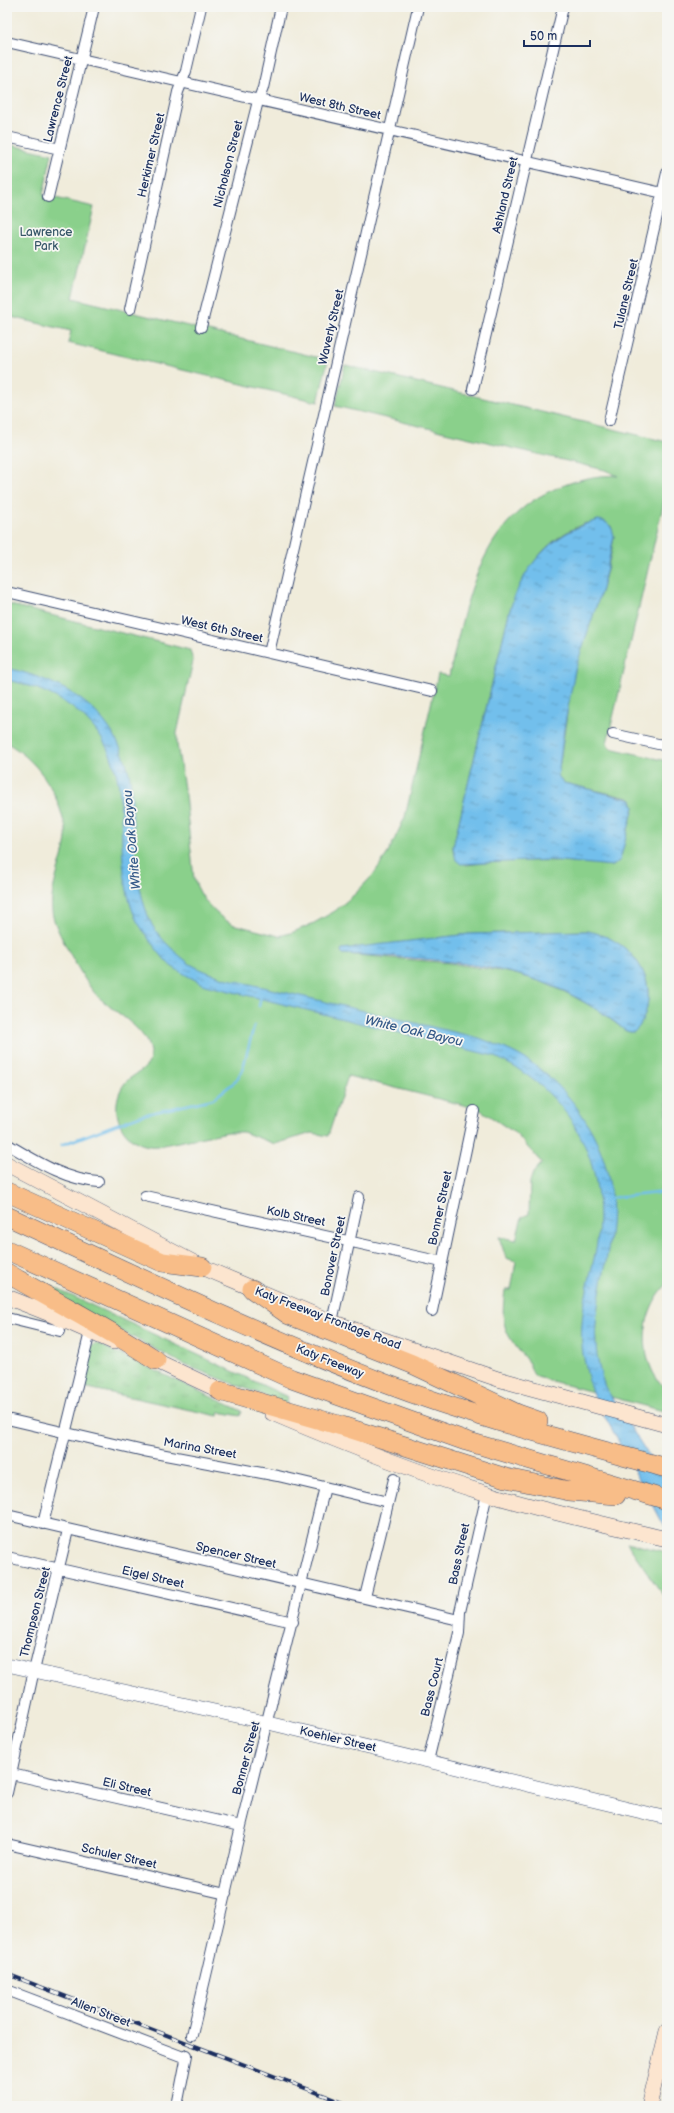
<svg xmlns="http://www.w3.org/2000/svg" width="674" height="2113" font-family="'Balsamiq Sans',sans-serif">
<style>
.grass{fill:url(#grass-tufts);stroke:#528074}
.park{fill:#8ad08b;stroke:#528074;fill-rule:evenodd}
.water{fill:url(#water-ripples);stroke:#4677a5}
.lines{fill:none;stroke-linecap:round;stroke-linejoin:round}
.stream{stroke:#72bfec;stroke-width:2.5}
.minor-casing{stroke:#3b4b71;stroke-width:12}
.tertiary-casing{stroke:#3b4b71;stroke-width:14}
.secondary-casing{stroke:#3b4b71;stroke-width:16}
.motorway-casing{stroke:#3b4b71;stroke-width:20}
.minor{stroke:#fff;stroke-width:10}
.tertiary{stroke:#fff;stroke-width:13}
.secondary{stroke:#fce5cf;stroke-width:15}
.motorway{stroke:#f8bd88;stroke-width:19}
.rail-casing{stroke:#1b2f5e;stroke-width:4}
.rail{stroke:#f6f6f2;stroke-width:2.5;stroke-dasharray:8;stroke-linecap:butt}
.labels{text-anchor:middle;stroke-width:3.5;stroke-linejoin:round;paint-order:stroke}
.street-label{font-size:12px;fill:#1b2f5e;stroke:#f6f6f2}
.park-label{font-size:12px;fill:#375769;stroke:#f6f6f2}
.water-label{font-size:13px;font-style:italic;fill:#355a89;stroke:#f6f6f2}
</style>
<defs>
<pattern id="grass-tufts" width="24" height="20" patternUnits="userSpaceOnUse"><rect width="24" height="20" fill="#8ad08b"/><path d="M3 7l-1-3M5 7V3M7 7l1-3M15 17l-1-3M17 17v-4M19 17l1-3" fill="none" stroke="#76b37a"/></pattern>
<pattern id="water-ripples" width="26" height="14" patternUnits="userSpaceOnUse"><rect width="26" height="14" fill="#72bfec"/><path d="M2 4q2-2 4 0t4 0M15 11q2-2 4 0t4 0" fill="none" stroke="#5d9cc2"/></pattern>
</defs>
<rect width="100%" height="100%" fill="#f6f6f2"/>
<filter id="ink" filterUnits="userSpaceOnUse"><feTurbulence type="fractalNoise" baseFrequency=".025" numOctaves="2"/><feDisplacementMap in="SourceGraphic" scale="8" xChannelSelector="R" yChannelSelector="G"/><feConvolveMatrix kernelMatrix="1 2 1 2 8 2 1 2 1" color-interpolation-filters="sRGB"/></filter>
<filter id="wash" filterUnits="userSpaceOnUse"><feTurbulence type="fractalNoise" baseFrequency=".012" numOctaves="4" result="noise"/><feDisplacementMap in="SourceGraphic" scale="16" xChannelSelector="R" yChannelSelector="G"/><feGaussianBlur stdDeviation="0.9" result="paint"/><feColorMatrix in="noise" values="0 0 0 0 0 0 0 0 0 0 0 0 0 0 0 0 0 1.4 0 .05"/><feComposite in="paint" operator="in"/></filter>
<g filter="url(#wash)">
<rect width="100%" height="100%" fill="#f0ecdb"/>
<!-- grass -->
<path class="grass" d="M44 1283 288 1397 286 1404 185 1365 42 1289Z
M96 1343 242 1411 240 1416 219 1412 218 1416 79 1386 90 1347Z"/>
<!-- park -->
<path class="park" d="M7 144 52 154 43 195 94 207 73 298 328 360 318 402 68 343 71 331 7 316Z
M345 365 667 442V487H663L666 493 607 743 610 748 667 761V1284C645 1307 639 1341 652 1370 655 1378 664 1386 667 1393 669 1398 667 1407 667 1412L537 1377C531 1374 532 1368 528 1362 505 1333 500 1328 505 1290H511L516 1261 506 1258 499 1237 516 1240 522 1217 529 1214 530 1182 533 1173 542 1163 515 1133 479 1109 348 1076 328 1136 312 1133 275 1144 243 1132H228L158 1146C150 1147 142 1145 135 1141 115 1129 111 1101 125 1083 134 1072 153 1070 150 1052 146 1025 109 1011 93 991 83 978 59 936 54 920 45 895 64 862 66 837 67 831 65 824 63 819 55 787 36 760 7 743V604L190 650 193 661 177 733V744L185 795 194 879C201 899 214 914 232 924L279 936 291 933 314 923 335 911 355 894 373 875 388 853 405 817 438 674 449 676C467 601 479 517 562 486 579 479 600 474 618 476L605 470 335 406ZM586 523 611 526 614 537 611 554 602 589 579 655 571 686 558 776 564 783 629 798 632 800 634 807 620 860 613 866C564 859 516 859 466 865L453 850V847L509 613C525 570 542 540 586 523ZM586 931C635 938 671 993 631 1032L626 1031 598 1010 569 994 540 981 512 973 449 963 343 954 341 950 469 934Z
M627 1543 667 1552V1601Z"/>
<!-- water -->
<path class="water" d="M598 520C608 521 613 527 614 537L602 589 575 670 564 729 558 776 564 783 632 800 634 807 620 860 613 866 550 860 461 864 456 860 453 847 509 613C522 567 551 533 598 520Z
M7 668C65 682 111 708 128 769 133 787 132 822 134 842 136 869 140 900 152 925 160 939 177 954 190 964 200 970 213 974 224 978L479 1038C500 1046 523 1055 541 1070 588 1108 617 1166 611 1226 606 1285 583 1327 605 1387L667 1484V1531C650 1499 632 1467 615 1435 608 1421 598 1407 592 1392 588 1381 586 1366 583 1354 577 1316 591 1279 597 1243 606 1178 583 1115 528 1076 518 1068 505 1062 494 1056L205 985C194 979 181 973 171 966 162 958 140 928 135 917 118 876 124 830 119 788 111 725 64 692 7 680Z
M586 931C623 936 655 969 647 1007 645 1015 641 1027 634 1032 626 1033 621 1027 616 1023 597 1009 577 997 555 987 494 961 409 957 343 954L341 952 342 949 469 934Z"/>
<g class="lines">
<!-- stream -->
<path class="stream" d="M259 1006 261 996
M61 1145 142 1115 213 1099 236 1081 243 1068 254 1026
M610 1198 667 1192"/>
</g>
</g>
<g filter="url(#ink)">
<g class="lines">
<!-- minor casing -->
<g class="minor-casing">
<path id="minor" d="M7 42 667 194
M7 137 60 149
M48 197 94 7
M130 309 178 92 186 71 201 7
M201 327 258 101 263 88 281 7
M473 389 563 7
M609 421 667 173
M7 592 432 691
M269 653 418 7
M613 734 667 746
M7 1144C36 1161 65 1180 99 1182
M145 1196 442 1262
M432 1311 474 1111
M7 1318 60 1331
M332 1322 359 1197
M7 1419 144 1451 278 1476 388 1502
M7 1515 459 1620
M43 1524 90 1332
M7 1557 293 1622
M365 1597 394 1479
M428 1761 459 1633 460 1612 487 1494
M7 1773 241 1826
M7 1793 32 1679 68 1530
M7 1844 226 1894
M7 1990 186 2058
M192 2035 241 1826 325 1487
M177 2106 187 2055"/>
</g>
<!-- tertiary casing -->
<g class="tertiary-casing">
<path id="tertiary" d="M7 1665 268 1723 667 1818"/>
</g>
<!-- secondary casing -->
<g class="secondary-casing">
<path id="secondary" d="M7 1164 202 1267 332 1322 498 1379 667 1425
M7 1297 45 1312 113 1342
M146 1356 229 1395
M272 1413C342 1443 414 1472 488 1494 547 1512 607 1525 667 1539
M649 2106 667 2031"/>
</g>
<!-- motorway casing -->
<g class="motorway-casing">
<path id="motorway" d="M7 1192 162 1262 202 1267
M7 1216C132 1274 256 1334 384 1383 476 1418 572 1442 667 1468
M7 1250 292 1379 466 1441 667 1500
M7 1273C57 1303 108 1328 156 1360
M252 1289 289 1315 412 1364 518 1414 538 1421
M220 1391 342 1426 506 1478 569 1491 616 1495"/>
</g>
<!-- minor -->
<use href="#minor" class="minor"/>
<!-- tertiary -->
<use href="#tertiary" class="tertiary"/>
<!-- secondary -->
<use href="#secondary" class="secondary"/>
<!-- motorway -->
<use href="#motorway" class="motorway"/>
<!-- rail casing -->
<g class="rail-casing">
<path id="rail" d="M7 1974 352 2106"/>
</g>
<!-- rail -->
<use href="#rail" class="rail"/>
</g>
</g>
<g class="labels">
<!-- street labels -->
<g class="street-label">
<text transform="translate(58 99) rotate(-76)" y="4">Lawrence Street</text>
<text transform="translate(340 106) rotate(13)" y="4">West 8th Street</text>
<text transform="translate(151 155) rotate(-77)" y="4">Herkimer Street</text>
<text transform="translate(228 164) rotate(-76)" y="4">Nicholson Street</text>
<text transform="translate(505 195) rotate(-77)" y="4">Ashland Street</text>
<text transform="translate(626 294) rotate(-77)" y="4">Tulane Street</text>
<text transform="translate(331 327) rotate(-77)" y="4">Waverly Street</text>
<text transform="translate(222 629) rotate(13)" y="4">West 6th Street</text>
<text transform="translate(440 1208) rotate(-78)" y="4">Bonner Street</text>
<text transform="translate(296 1216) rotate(12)" y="4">Kolb Street</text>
<text transform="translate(333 1256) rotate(-78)" y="4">Bonover Street</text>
<text transform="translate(328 1318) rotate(21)" y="4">Katy Freeway Frontage Road</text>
<text transform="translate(330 1361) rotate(22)" y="4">Katy Freeway</text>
<text transform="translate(200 1448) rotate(10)" y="4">Marina Street</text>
<text transform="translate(459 1554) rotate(-78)" y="4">Bass Street</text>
<text transform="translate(236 1555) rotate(13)" y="4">Spencer Street</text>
<text transform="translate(153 1577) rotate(13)" y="4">Eigel Street</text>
<text transform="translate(35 1612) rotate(-76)" y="4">Thompson Street</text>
<text transform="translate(432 1687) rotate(-76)" y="4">Bass Court</text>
<text transform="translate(338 1739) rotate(13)" y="4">Koehler Street</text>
<text transform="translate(246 1758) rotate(-75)" y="4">Bonner Street</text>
<text transform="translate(127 1787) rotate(13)" y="4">Eli Street</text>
<text transform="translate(119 1856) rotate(13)" y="4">Schuler Street</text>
<text transform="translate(101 2012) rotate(21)" y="4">Allen Street</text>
</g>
<!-- park labels -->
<g class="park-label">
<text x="46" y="236">Lawrence<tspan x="46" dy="14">Park</tspan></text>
</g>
<!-- water labels -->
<g class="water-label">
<text transform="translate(131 840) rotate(-95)" y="5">White Oak Bayou</text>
<text transform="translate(414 1030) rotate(13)" y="5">White Oak Bayou</text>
</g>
</g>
<!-- margin -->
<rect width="674" height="2113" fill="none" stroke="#f6f6f2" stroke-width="24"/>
<!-- scale -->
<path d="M524 40v6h66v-6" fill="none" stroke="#1b2f5e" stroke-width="2"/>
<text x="530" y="40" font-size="12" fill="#1b2f5e" stroke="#f6f6f2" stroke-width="3" paint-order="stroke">50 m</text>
</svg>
